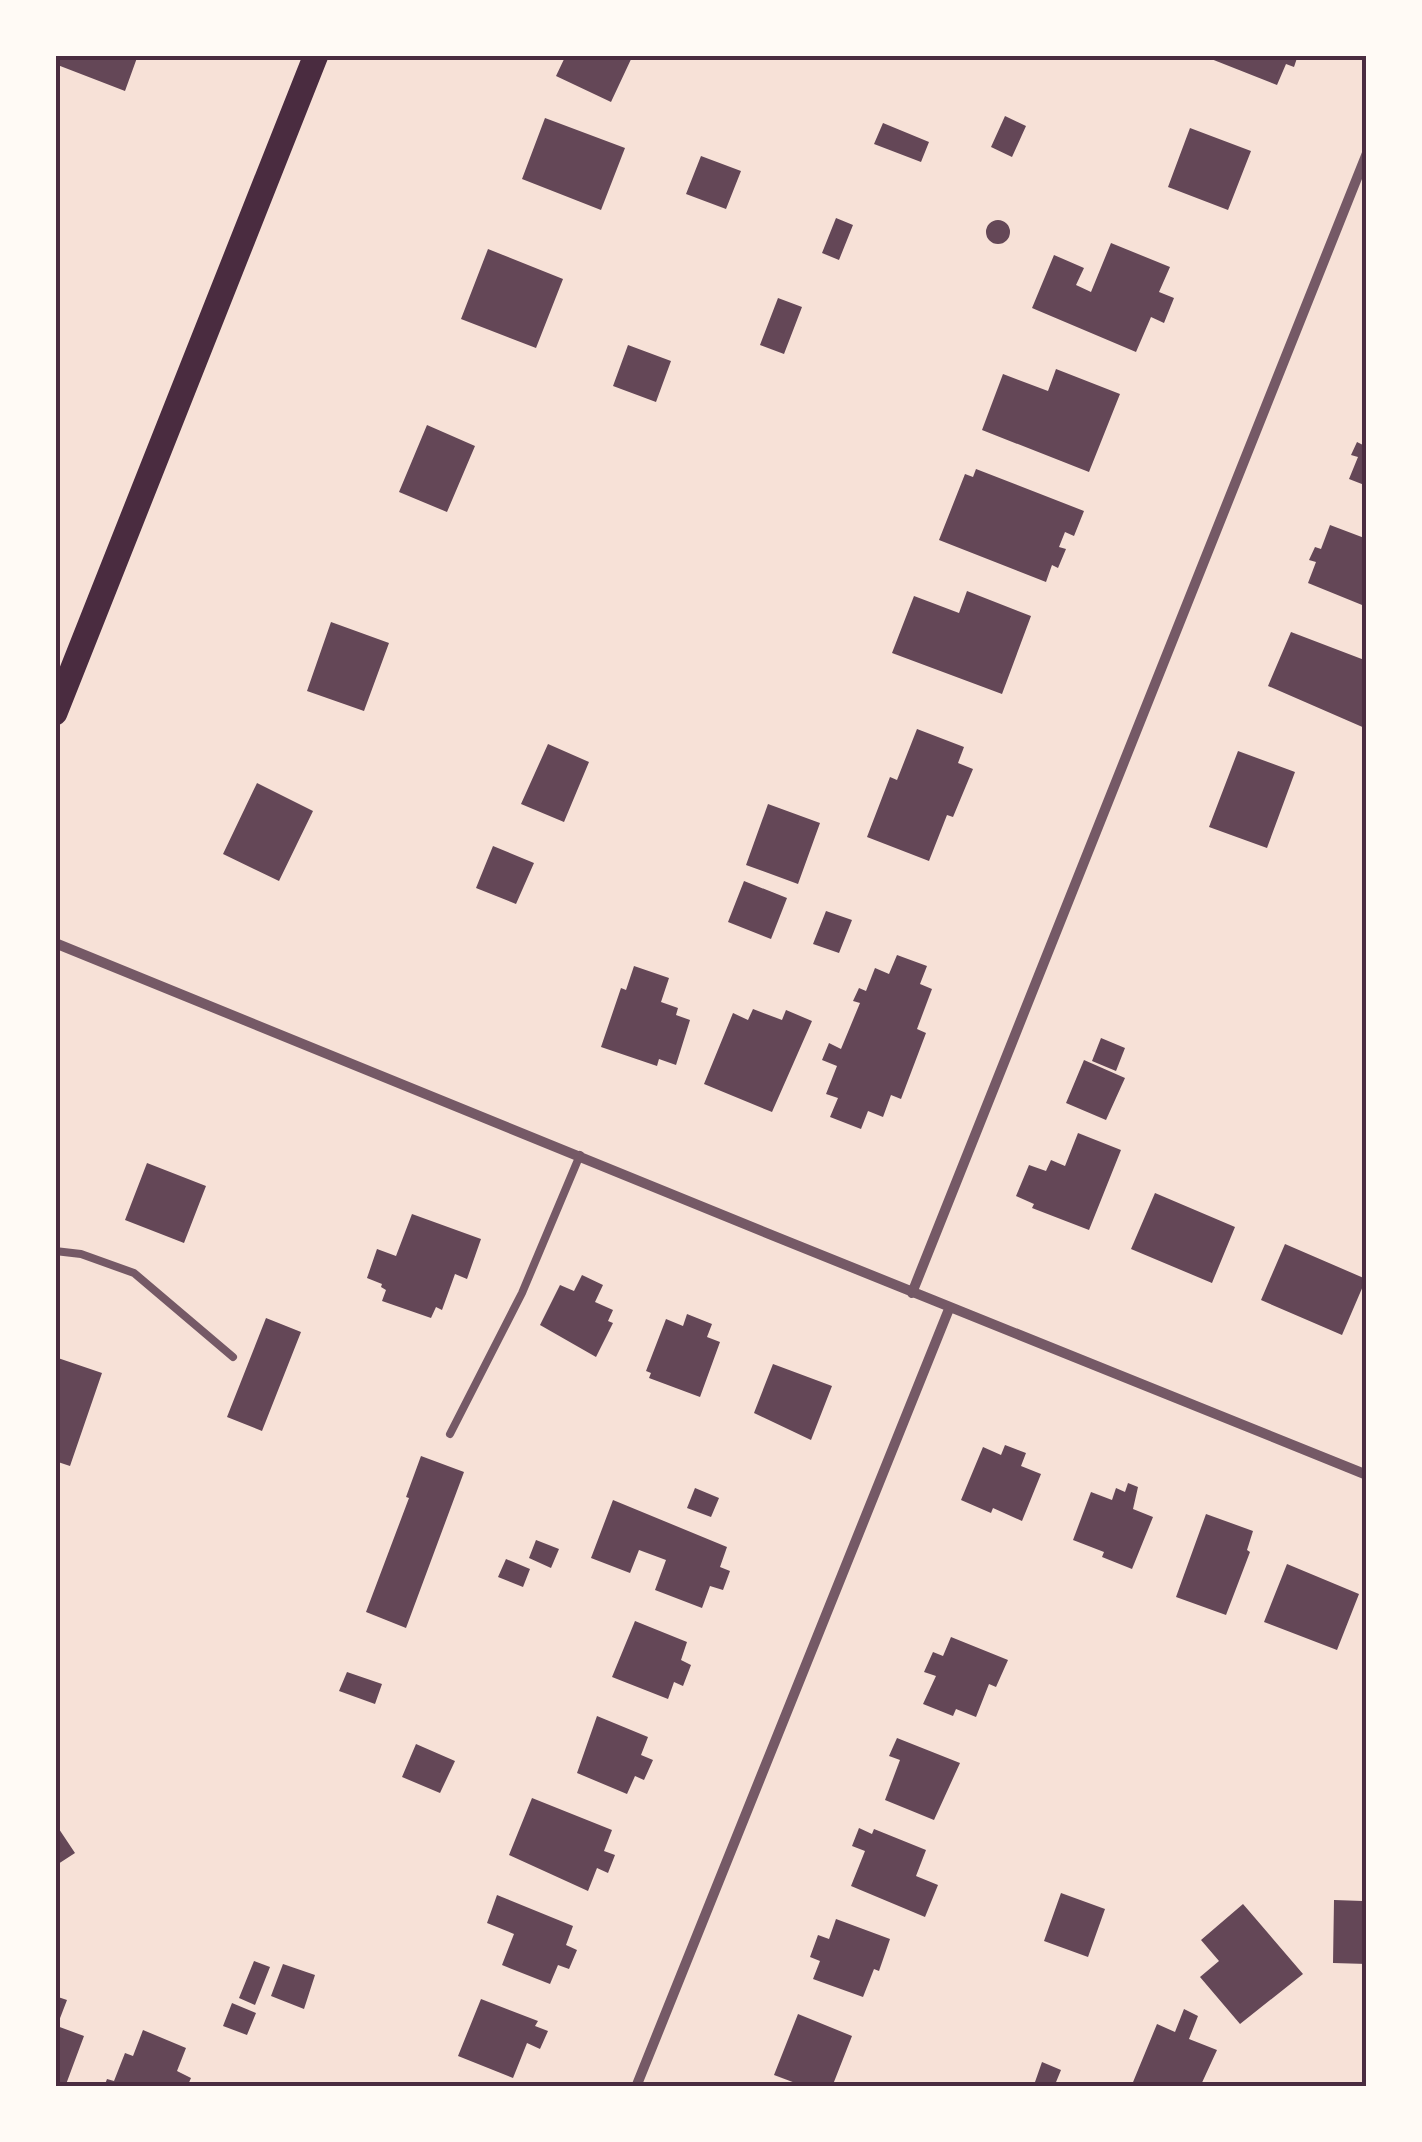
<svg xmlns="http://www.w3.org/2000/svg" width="1422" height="2142" font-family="'Asap Condensed',sans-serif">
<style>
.building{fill:#644757}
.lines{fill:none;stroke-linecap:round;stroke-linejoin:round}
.service{stroke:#755966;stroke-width:8}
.minor{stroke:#755966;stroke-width:10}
.primary{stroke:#4a2c40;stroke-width:25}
.neatline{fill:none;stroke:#4a2c40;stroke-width:4}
</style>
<rect width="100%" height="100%" fill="#f7e1d7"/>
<!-- building -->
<path class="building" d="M55 55H138L125 91 55 64Z
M566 55H633L611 102 556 76Z
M1201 55H1298L1294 67 1286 64 1277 85Z
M1005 116 1026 126 1012 157 991 147Z
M545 118 625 148 601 210 522 179Z
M883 123 929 142 921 162 874 144Z
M1190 128 1251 151 1228 210 1168 187Z
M701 156 741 171 726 209 686 194Z
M836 218 853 225 839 260 822 253Z
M986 232a12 12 0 1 1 24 0a12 12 0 1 1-24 0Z
M1111 243 1170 267 1159 292 1174 298 1164 323 1151 317 1136 352 1032 308 1054 255 1084 268 1076 285 1091 292Z
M488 249 563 279 536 348 461 319Z
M778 298 802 307 784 354 760 345Z
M628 345 671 361 656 402 613 386Z
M1056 369 1120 394 1089 472 982 430 1003 374 1048 391Z
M427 425 475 446 447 512 399 492Z
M1367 436V486L1349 479 1358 457 1351 455 1357 442 1363 445Z
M976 469 1084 511 1074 536 1065 532 1059 547 1066 549 1058 568 1052 565 1046 582 939 540 965 474 973 477Z
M1330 525 1367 539V607L1308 583 1316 562 1309 560 1315 547 1321 549Z
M967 591 1031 616 1002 694 892 653 914 596 959 613Z
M331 622 389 643 364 711 307 691Z
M1291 632 1367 661V729L1268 686Z
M917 729 964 747 958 763 973 769 953 817 947 815 929 861 867 837 890 777 897 780Z
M548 744 589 762 564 822 521 804Z
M1238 751 1295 772 1267 848 1209 827Z
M257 783 313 811 279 881 223 854Z
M768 804 820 823 798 884 746 865Z
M493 846 534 863 516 904 476 888Z
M744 881 787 898 771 939 728 922Z
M826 911 852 920 839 953 813 944Z
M897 955 927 966 920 984 932 989 917 1029 926 1033 901 1099 891 1095 883 1117 868 1111 861 1129 830 1117 838 1098 826 1094 837 1066 822 1060 829 1043 841 1049 860 1003 853 1001 859 988 866 991 875 968 889 974Z
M634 966 669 978 661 1002 678 1008 676 1015 690 1020 676 1065 659 1059 657 1066 601 1047 621 988 626 990Z
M753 1009 782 1020 786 1010 812 1021 772 1112 704 1084 733 1013 748 1020Z
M1101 1038 1125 1048 1116 1071 1092 1061Z
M1084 1060 1125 1078 1106 1120 1066 1103Z
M1078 1133 1121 1150 1089 1230 1032 1208 1034 1204 1016 1196 1029 1165 1046 1171 1051 1160 1065 1166Z
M147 1163 206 1186 184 1243 125 1220Z
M1155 1193 1235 1227 1212 1283 1131 1249Z
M412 1214 481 1239 467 1279 455 1274 442 1310 436 1307 431 1318 382 1301 386 1290 381 1287 382 1284 367 1278 377 1249 396 1256Z
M1285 1244 1366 1279 1342 1335 1261 1300Z
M582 1275 603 1285 595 1302 613 1310 608 1321 613 1323 596 1357 540 1325 560 1285 574 1291Z
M687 1314 712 1324 707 1337 720 1342 700 1397 649 1378 651 1373 646 1371 666 1319 683 1326Z
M266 1318 301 1332 262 1431 227 1417Z
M55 1357 102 1373 70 1466 55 1461Z
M773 1364 832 1386 811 1440 754 1413Z
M1005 1445 1026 1453 1021 1466 1041 1474 1022 1521 993 1508 991 1513 961 1500 983 1447 1001 1455Z
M421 1456 464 1472 406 1628 366 1612 409 1498 406 1497Z
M1128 1483 1138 1487 1133 1509 1153 1517 1132 1569 1102 1557 1104 1552 1073 1540 1091 1492 1112 1500 1116 1488 1125 1492Z
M695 1488 719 1498 711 1517 687 1508Z
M613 1500 727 1547 720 1567 730 1571 723 1590 710 1586 702 1608 655 1590 666 1560 639 1550 630 1573 591 1558Z
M1206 1514 1253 1531 1247 1550 1250 1552 1226 1615 1176 1597Z
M536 1540 559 1549 551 1568 529 1558Z
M506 1559 530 1569 523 1587 498 1577Z
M1287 1564 1359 1594 1337 1650 1264 1622Z
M635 1621 687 1642 681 1660 691 1665 683 1686 674 1682 668 1699 612 1677Z
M951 1637 1008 1660 996 1687 989 1684 976 1717 956 1709 953 1716 923 1704 936 1676 924 1672 933 1652 943 1656Z
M347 1672 382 1684 375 1704 339 1691Z
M597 1716 648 1737 641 1755 653 1760 644 1780 635 1776 627 1794 577 1773Z
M897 1738 960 1763 934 1820 885 1800 900 1760 889 1756Z
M416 1744 455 1761 440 1793 402 1777Z
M532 1798 612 1830 604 1851 615 1855 608 1873 597 1868 588 1891 509 1855Z
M859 1828 872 1834 874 1829 926 1850 916 1876 938 1885 925 1917 851 1886 865 1851 852 1846Z
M59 1829 75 1853 55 1866V1832Z
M1061 1893 1105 1909 1088 1957 1044 1941Z
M497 1895 573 1926 566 1945 577 1950 569 1969 558 1965 550 1984 502 1965 514 1934 487 1923Z
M1364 1895 1367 1896V1964L1333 1963 1334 1900 1363 1901Z
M1243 1904 1303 1974 1240 2024 1200 1977 1219 1961 1201 1940Z
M836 1919 890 1939 879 1971 874 1969 863 1997 813 1979 820 1961 810 1957 818 1935 829 1939Z
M254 1961 270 1967 255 2005 239 1998Z
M283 1964 315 1975 304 2009 271 1996Z
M55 1996 67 2000 57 2026 84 2036 65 2087H55Z
M481 1999 538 2021 535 2026 548 2031 540 2049 527 2043 513 2078 458 2056Z
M232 2003 256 2013 247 2035 223 2026Z
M1184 2009 1198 2016 1189 2039 1217 2050 1200 2087H1131L1157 2024 1175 2032Z
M798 2014 852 2036 832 2087H806L774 2075Z
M143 2030 186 2048 177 2071 191 2078 187 2087H104L107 2079 114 2081 125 2053 133 2056Z
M1042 2062 1061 2070 1054 2087 1035 2082Z"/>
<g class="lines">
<!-- service -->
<path class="service" d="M55 1251 81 1254 134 1273 233 1357
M450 1434 522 1293 580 1155"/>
<!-- minor -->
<path class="minor" d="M55 943C493 1120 928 1301 1367 1475
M912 1293 1367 153
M636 2087 949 1309"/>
<!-- primary -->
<path class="primary" d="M55 713 316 55"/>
</g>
<!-- border -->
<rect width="1422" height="2142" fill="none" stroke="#fffaf5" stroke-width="115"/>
<rect x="58" y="58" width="1306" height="2026" class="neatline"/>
</svg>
